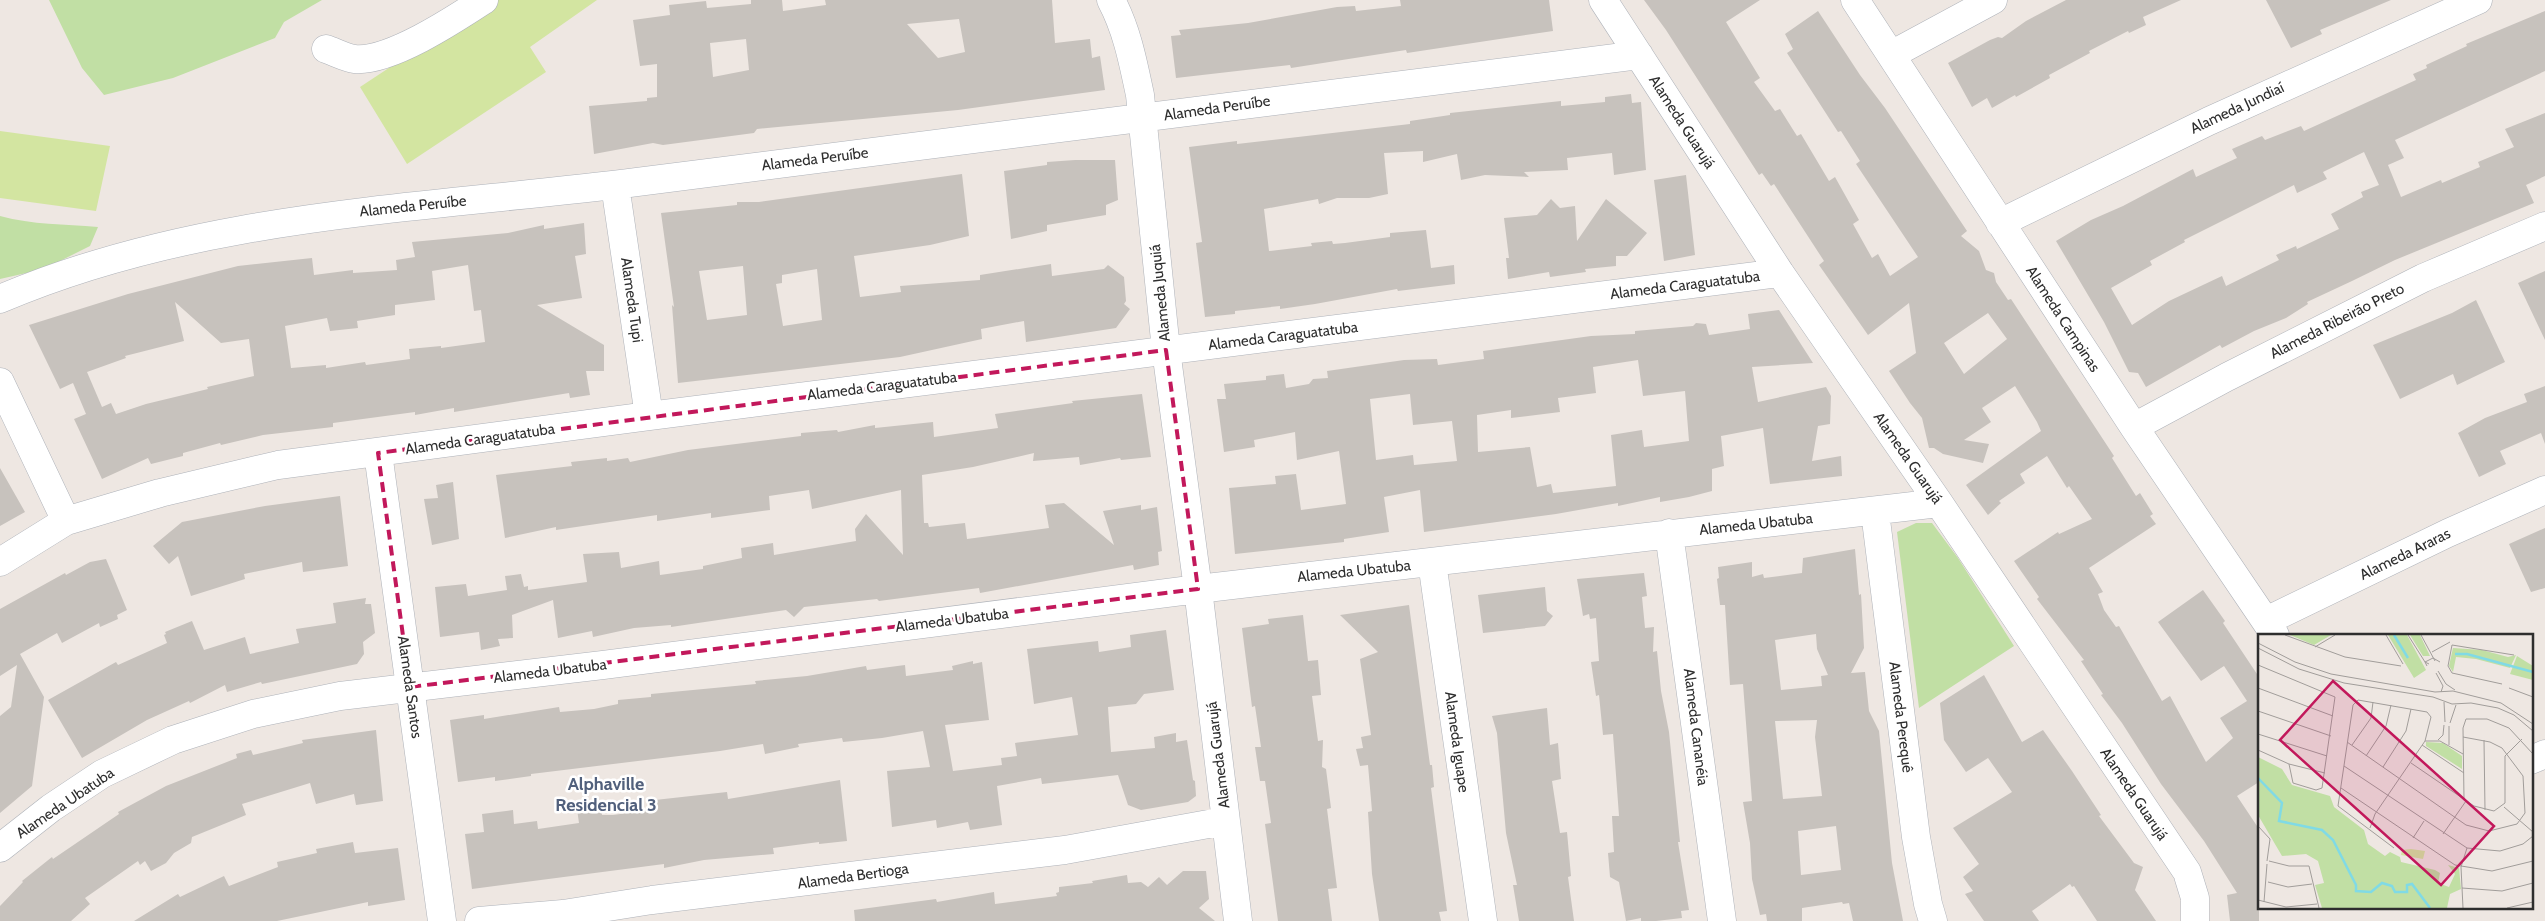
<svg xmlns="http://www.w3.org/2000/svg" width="2545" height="921" font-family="Cabin,sans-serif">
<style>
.green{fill:#c1dfa4}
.pitch{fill:#d3e5a1}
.building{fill:#c7c2bd;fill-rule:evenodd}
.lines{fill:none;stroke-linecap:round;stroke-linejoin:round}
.minor-casing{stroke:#aeb2b9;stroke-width:29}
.minor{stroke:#fff;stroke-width:28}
.marked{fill:none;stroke:#c2185b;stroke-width:4;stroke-dasharray:10 6;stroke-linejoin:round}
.labels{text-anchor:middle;stroke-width:5;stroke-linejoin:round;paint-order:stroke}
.street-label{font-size:15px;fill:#2e2e2e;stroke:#fff}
.quarter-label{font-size:18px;font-weight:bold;fill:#51607c;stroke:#fff}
.inset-river{fill:none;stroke:#80dae5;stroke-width:2.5}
.inset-road{fill:none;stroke:#a19d9a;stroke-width:1}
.view{fill:#c2185b;fill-opacity:0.15;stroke:#c2185b;stroke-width:2.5}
.inset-edge{fill:none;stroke:#2e2e2e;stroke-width:2.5}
</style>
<rect width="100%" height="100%" fill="#eee7e2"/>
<!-- green -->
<path class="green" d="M49 0H322L284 22 275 38 173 78 104 95 82 68Z
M0 216C33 225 64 224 98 227L90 246 44 269 0 279Z
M1916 523H1932L1958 558 2014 646 1919 708 1897 532Z"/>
<!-- pitch -->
<path class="pitch" d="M492 0H597L530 47 546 72 407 164 360 87Z
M0 131 110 146 96 211 0 198Z"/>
<!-- building -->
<path class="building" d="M751 0H782L783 11 826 5 825 0H1052L1055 43 1090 39 1092 58 1100 56 1105 90 958 110 757 129 754 133 663 145 653 143 594 154 589 106 647 101V98L657 97V64L640 66 633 20 670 15 669 5 706 1 707 8 751 4ZM959 19 965 52 938 58 907 24ZM746 39 749 70 713 77 710 43Z
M1400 0H1549L1553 31 1407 53 1406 50 1291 68 1290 65 1176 78 1171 36 1181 35 1179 30 1248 23 1337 7 1355 6 1356 11 1401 6Z
M1644 0H1760L1726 22 1760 78 1754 82 1775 111 1780 109 1797 136 1801 134 1829 181 1835 177 1859 220 1853 224 1872 258 1878 254 1890 276 1918 257 1856 164 1860 161 1841 131 1838 132 1787 53 1793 49 1785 34 1818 11 1860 75 1885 108 1967 231 1961 236 1979 251 1986 270 1994 273 1996 282 2008 300 2011 299 2114 456 2112 458 2136 496 2140 493 2153 514 2150 516 2156 524 2089 568 2103 592 2098 594 2104 610 2116 627 2119 626 2162 701 2170 696 2206 762 2233 738 2220 718 2247 701 2224 666 2201 681 2158 622 2203 590 2225 621 2223 623 2259 677V782L2237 796 2259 829V921H2230L2227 895 2237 893 2204 841 2161 784 2122 723 2101 695 2103 694 2081 661 2084 660 2037 599 2039 597 2014 561 2058 532 2059 534 2092 519 2069 486 2067 488 2047 456 2020 474 2025 483 1999 501 2001 503 1988 515 1966 485 2041 431 2037 422 2015 386 1982 408 1991 422 1964 440 1989 444 1983 463 1943 454 1934 448H1929L1922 418 1910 403 1889 371 1916 353 1909 303 1868 335 1819 265 1824 261 1774 184 1771 186 1762 173 1759 175 1666 30ZM1988 313 2007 339 1964 374 1944 343Z
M2066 0H2181L2143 17 2146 25 2129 33 2128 31 2089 51 2090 53 2049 75 2050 78 2016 97 2015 95 1992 108 1987 98 1972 107 1948 63 1990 40 1998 37 2002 38 2026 21Z
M2266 0H2391L2320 30 2322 34 2291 48Z
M2545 11V71L2395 140 2404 158 2388 165 2401 197 2441 180 2442 183 2480 167 2478 162 2514 147 2505 129 2545 113V176L2526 185 2534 203 2395 260 2352 281 2307 302 2308 304 2286 318 2254 331 2222 348 2220 345 2146 387 2138 373 2129 372 2104 322 2056 241 2091 220 2123 206 2193 169 2196 177 2237 158 2232 149 2262 136 2265 140 2301 126 2304 131 2416 80 2413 74 2427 68 2426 65 2467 46 2466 44ZM2364 152 2379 185 2361 192 2363 197 2331 214 2339 229 2297 249 2296 246 2276 255 2279 260 2226 286 2222 276 2169 301 2132 325 2111 288 2152 265 2150 261 2185 242 2184 240 2294 185 2297 193 2327 179 2323 172Z
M1631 94 1632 103 1641 102 1646 170 1614 175 1612 153 1567 158 1568 170 1524 172 1529 177 1485 175 1461 180 1457 154 1423 162V151L1384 153 1388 194 1369 198H1337L1319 204 1318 199 1264 209 1269 251 1312 246 1311 243 1332 241 1333 244 1345 243 1390 237V233L1426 230 1431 268 1454 265 1455 284 1398 291 1397 289 1315 304 1280 309V306L1235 311V314L1205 317 1196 243 1202 242 1189 147 1237 141V144L1410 124V121L1450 115V113L1561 101V106L1605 102V97Z
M1075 160H1115L1118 200 1106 205V215L1047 225V231L1011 239 1004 171 1047 165V162Z
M962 174 969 236 930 245 854 256 860 297 901 292 900 286 980 280V275L1051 264 1052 276 1104 269 1108 265 1124 277 1126 301 1124 304 1130 309 1116 328 1026 342 1024 321 981 329 982 339 900 357 678 383 672 305 674 307 661 213 737 205V202H759ZM743 266 747 315 707 320 699 271ZM817 269 822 320 783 326 776 284 782 283V275Z
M1686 175 1695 255 1664 261 1654 180Z
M1551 199 1560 208 1575 206 1577 241 1606 199 1647 233 1627 256H1616V266L1585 269 1586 272 1550 277 1549 272 1508 279 1506 258H1509L1504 218 1537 215Z
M584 223 586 254 575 256 582 298 537 305 604 345V371H586L590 395 570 398 569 393 454 412V408L415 415V412L333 423V427L263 435 221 445 220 443 183 453V456L151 464 148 458 102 479 74 419 86 414 73 383 60 389 29 325 128 294 238 266 312 258 314 275 353 270V273L397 270 396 260 415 257 412 242 508 233 544 225V229ZM468 265 474 311 481 310 485 342 441 348V346L409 349 410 359 366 365 365 362 326 368V365L291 368 285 326 327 318 330 331 358 328 357 321 395 315V305L435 300 432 271ZM175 302 221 343 249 339 254 376 207 387 208 389 146 404 116 414 111 403 102 407 87 372 126 358 125 356 184 341Z
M2545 271V340L2518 283Z
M2476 300 2505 362 2457 385 2453 374 2400 399 2373 345 2452 313Z
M1779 310 1813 363 1752 367 1758 402 1826 387 1831 396 1830 424 1818 426 1812 461 1841 456 1842 476 1770 484 1763 428 1721 436 1724 466 1712 469V491L1689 497 1660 502V497L1618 506V503L1556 514 1424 532 1420 490 1384 497 1389 532 1344 539V542L1235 554 1229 488 1276 484 1275 476 1296 474 1301 510 1346 504 1339 451 1297 460 1295 432 1254 440 1255 447 1224 452 1217 399H1226L1224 384 1266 380V376L1284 374 1286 388 1309 384 1313 379 1328 378 1327 371 1404 360 1437 359 1438 365 1484 359 1483 351 1591 336 1635 334V331L1693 326 1696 323 1706 324 1709 335 1750 329 1748 314ZM1638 360 1643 396 1685 391 1689 441 1644 447 1642 430 1611 435 1616 486 1553 493 1551 484 1537 487 1530 447 1478 452 1477 415 1511 410V418L1560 412 1558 398 1596 393 1593 367ZM1410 394 1413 425 1452 421 1457 461 1414 465 1413 455 1376 460 1370 399Z
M2545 386V444L2541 433 2500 451 2506 464 2479 477 2458 433 2485 418 2527 402 2524 394Z
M1142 394 1151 457 1121 460 1120 458 1080 465 1079 457 1033 461 1034 453 973 467 922 475 924 523H928L929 527 965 523 967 539 1049 528 1045 505 1064 503 1114 545 1103 511 1141 505V510L1157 507 1162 551 1158 552 1159 565 1134 570 1133 565 980 593 979 588 879 601 877 599 804 607 794 617 786 610 671 627V625L634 628 593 637 592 631 558 638 553 600 512 615 513 638 498 639 500 646 481 650 479 632 440 637 435 587 466 584 468 596 507 590 505 576 521 574 524 587 528 586V590L587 582 583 554 619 552 621 568 659 561 660 575 703 569V566L742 558 741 548 773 543 774 555 856 541 855 529 866 514 903 555 901 490 812 509 809 490 769 496 770 510 711 518V513L657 521V515L556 530V527L505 538 496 475 572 466 571 462 607 458V461L628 458 630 462 688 450 801 436V433L837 430 838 432 875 425V428L933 422 934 437 998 428 995 414 1073 403 1072 401Z
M0 468 25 512 0 526Z
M453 482 459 539 432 545 424 499 438 498 436 485Z
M340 496 348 566 303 572 302 562 244 574 245 579 191 596 178 556 169 564 153 546 182 522 265 506Z
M2545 528V588L2531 592 2509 544Z
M1855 549 1859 595 1861 594 1864 648 1851 673 1865 672 1869 711 1879 731 1892 863 1903 921H1853L1849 903 1843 904 1842 902 1802 908V921H1767L1766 914 1760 915 1752 879 1750 843 1743 802 1752 801 1743 684 1730 685 1725 605H1720L1717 579 1719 578 1718 567 1752 562V577L1763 574 1764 578 1802 573 1803 558ZM1816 634 1817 649 1828 675 1821 676 1822 686 1781 690 1775 640ZM1817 720 1815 737 1822 796 1783 799 1775 721ZM1836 826 1841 870 1801 875 1798 831Z
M106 559 127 610 117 615 118 619 100 627 99 623 62 643 57 633 20 654 44 697 32 786 0 813V716L11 707 17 665 0 676V609L65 573 66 575 90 562Z
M1644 573 1647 596 1642 597 1645 628 1654 627 1653 652 1657 651 1661 691 1669 732 1680 842H1678L1689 910 1681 911 1682 918 1656 921H1641V918L1626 921 1619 882 1610 877 1608 853 1614 852 1612 816H1619L1613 734 1603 735 1599 695 1596 696 1591 662 1599 661 1596 618 1590 619 1589 614 1583 616 1577 579Z
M1545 587 1547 611 1553 616 1545 626 1483 633 1478 595Z
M366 598 365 604H371L375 633 363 642 364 654 357 664 262 684 261 682 227 692 225 685 190 703 189 701 147 720 82 758 48 700 116 662 118 665 167 643 164 635 166 634 165 632 192 621 204 650 245 637 250 654 299 643 296 629 336 623 333 603Z
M1409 605 1430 765H1432L1434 787 1431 788 1447 911 1439 912 1441 921H1379L1372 874 1368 812 1372 811 1368 765 1360 766 1356 749 1363 748 1361 737 1371 735 1360 659 1378 652 1340 615Z
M1303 615 1308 661 1318 660 1321 695 1312 696 1318 741 1323 740 1322 767 1326 769 1331 808 1327 809 1337 888 1328 889 1332 921H1278L1265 824 1271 823 1265 781H1260L1255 747H1261L1255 706 1252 707 1242 628 1269 624 1268 619Z
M1166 630 1174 690 1144 694 1136 704 1108 707 1111 752 1155 748 1154 737 1176 733V742L1187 740 1193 780 1195 781 1196 796 1188 802 1141 810 1128 805 1118 775 1042 784 1041 778 997 786 1002 825 970 830 968 822 937 828 936 820 892 827 887 771 930 767 923 731 882 738 843 742 842 738 798 744 799 747 765 754 763 744 720 751 531 774V776L495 781V777L458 782 450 720 484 715V719L559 707 560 712 594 709 618 704V700L651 697V694L756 684 755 681 807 676 866 666 867 670 905 665 906 676 953 670 952 666 973 661V664L982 662 989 720 945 725 953 771 1002 765 1001 758 1017 756 1015 743 1078 735 1072 697 1034 704 1027 649 1098 641 1099 652 1131 647 1130 635Z
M1984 675 2022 742 2043 730 2072 771 2101 815 2099 816 2134 863 2143 867 2135 890 2156 921H2097L2074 886 2072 887 2070 884 2032 911 2039 921H1984L1965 894 1973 891 1963 877 1979 864 1953 828 2012 792 1988 758 1966 772 1944 740 1940 703Z
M1547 708 1550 745 1558 743 1561 779 1552 781 1560 833 1567 832 1571 876 1568 877 1574 921H1519L1513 885H1517L1506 833 1497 733 1492 716Z
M376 730 383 801 356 805 354 794 316 804 310 783 242 804 246 815 192 837 191 843 174 853 166 863 151 871 145 861 140 865 138 861 85 898 90 904 71 921H0V906L23 882 22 881 52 857 53 859 119 814 118 812 166 786 237 758 236 754 251 750 253 755 303 743 302 740Z
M840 780 847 841 819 844V842L773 848 774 854 704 860 664 868V864L472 889 465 834 484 832 482 814 513 810 514 824 537 821 538 829 579 823 577 809 601 805 602 815H613L656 809 655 800 727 792 728 799Z
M353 842 355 853 398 848 405 900 368 906V902L277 921H134L178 894 180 897 224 876 229 886 278 867 277 862 317 853 316 849Z
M1183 871H1206L1209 899 1199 908 1215 921H855L854 910 936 899 937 902 994 892 995 904 1057 896 1056 893 1059 892V887L1093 883 1092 881 1127 875 1128 883 1141 882 1148 887 1159 877 1167 885Z"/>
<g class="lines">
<!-- minor casing -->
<g class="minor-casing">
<path id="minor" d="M1111 0C1127 30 1133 62 1140 95L1166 350 1198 589 1238 921
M1603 0 1780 273 1939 503 2187 872 2195 898V921
M1855 0 2134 427 2275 635
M326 49C335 52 346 58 355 59 390 62 455 19 484 0
M1891 55 1993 0
M615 185 649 416
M2000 223 2209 121 2478 0
M0 299C201 213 424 209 637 182 971 140 1305 96 1639 55
M0 382 66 521
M2134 427 2227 377 2423 278 2545 226
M378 453 442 921
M1875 512 1916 837 1928 904 1933 921
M1669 533 1722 921
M0 562 66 521 160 493 278 465 649 416 1780 273
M1432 562 1483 921
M2266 621 2448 533 2545 490
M2531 760 2545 754
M0 848 51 808 102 774 173 740 253 714 340 696 603 665 1198 589 1939 503
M479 921 563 914 652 900 1065 850 1225 821"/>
</g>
<!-- minor -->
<use href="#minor" class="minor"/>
</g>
<!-- marked area -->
<path class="marked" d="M1166 350 1198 589 410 687 378 453Z"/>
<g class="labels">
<!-- street labels -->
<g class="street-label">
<text transform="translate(1217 108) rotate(-8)" y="5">Alameda Peruíbe</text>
<text transform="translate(2237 108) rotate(-25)" y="5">Alameda Jundiaí</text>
<text transform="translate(1682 122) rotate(57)" y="5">Alameda Guarujá</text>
<text transform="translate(815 159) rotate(-7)" y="5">Alameda Peruíbe</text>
<text transform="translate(413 206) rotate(-6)" y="5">Alameda Peruíbe</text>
<text transform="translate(1685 285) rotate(-7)" y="5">Alameda Caraguatatuba</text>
<text transform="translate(1160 293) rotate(-96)" y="5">Alameda Juquiá</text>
<text transform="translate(632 300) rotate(82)" y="5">Alameda Tupi</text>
<text transform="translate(2063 319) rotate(57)" y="5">Alameda Campinas</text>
<text transform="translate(2337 321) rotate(-27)" y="5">Alameda Ribeirão Preto</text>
<text transform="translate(1283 336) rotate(-7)" y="5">Alameda Caraguatatuba</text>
<text transform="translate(882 386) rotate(-7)" y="5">Alameda Caraguatatuba</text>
<text transform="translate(480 439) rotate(-8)" y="5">Alameda Caraguatatuba</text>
<text transform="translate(1908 458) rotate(55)" y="5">Alameda Guarujá</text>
<text transform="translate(1756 524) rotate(-6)" y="5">Alameda Ubatuba</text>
<text transform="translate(2405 554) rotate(-26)" y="5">Alameda Araras</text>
<text transform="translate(1354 571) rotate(-6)" y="5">Alameda Ubatuba</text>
<text transform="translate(952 620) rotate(-7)" y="5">Alameda Ubatuba</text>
<text transform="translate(550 671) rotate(-7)" y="5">Alameda Ubatuba</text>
<text transform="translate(410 687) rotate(82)" y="5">Alameda Santos</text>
<text transform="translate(1901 717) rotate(83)" y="5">Alameda Perequê</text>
<text transform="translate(1696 727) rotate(83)" y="5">Alameda Cananéia</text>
<text transform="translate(1457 742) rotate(82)" y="5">Alameda Iguape</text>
<text transform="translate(1218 755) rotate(-97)" y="5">Alameda Guarujá</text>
<text transform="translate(2134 794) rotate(56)" y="5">Alameda Guarujá</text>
<text transform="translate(65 803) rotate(-34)" y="5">Alameda Ubatuba</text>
<text transform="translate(853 876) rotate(-8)" y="5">Alameda Bertioga</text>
</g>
<!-- quarter labels -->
<g class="quarter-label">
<text x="606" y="790">Alphaville<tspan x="606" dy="21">Residencial 3</tspan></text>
</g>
</g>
<!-- overview -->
<g transform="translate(2258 634)">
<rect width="275" height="275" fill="#eee7e2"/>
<path d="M32 1H73L56 11ZM130 1H149L168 36 156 44ZM152 1H162L172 22H165ZM195 14 224 16 250 23 258 21 252 34 218 25 198 23 195 38 191 32ZM259 22 275 32V46L252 40ZM168 108 185 109 204 122V135L168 112ZM0 123 24 135 34 151 72 162 76 173 106 196 110 210 127 222 132 218 142 223 143 228 177 236 182 239 180 249 191 253 197 240 190 231 201 234 203 255 192 260 189 274H64L57 251 66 249 60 227 48 220 24 222 0 181Z" fill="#c1dfa4"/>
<path d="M153 215 167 217 165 225 143 221 144 216Z" fill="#d3e5a1"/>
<path class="inset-river" d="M136 1 150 24M197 20H209L275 38M0 144 24 169 21 187 64 196 75 206 98 251V257L113 258 124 249 134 252 137 258H149V251L154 250 172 274"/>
<path class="inset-road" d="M27 1 87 23 143 32M128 1 145 30M150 1 167 28 171 30M163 1 177 27M0 9 37 28 73 40 177 58 195 57 243 69 275 90M194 11 190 32 194 39 244 50M194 11 256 21M57 13 77 1M0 14 41 35 86 49 175 63 194 70 213 69 240 74 256 81 275 97M174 18 192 8M0 31 77 63 64 154 58 156 35 149 31 130M169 32 167 28 175 24 182 28M180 37 188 50 197 56M178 39 185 52 183 58M0 54 75 82M251 54 275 63M186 68 187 88M0 77 73 102M192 89 198 71M191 92V111M0 100 69 122M180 106 185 101 186 91M226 106 227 176M167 107H182L205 120M89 108 208 191 231 197 259 190 267 179 265 142 244 114 232 108 205 103M94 111 113 84 115 68M164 111 206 139M0 116 31 130 67 139M108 122 128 92 133 71M153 129 216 172 236 177 247 169V122L264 105M86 132 209 214 242 217 265 210 275 202M125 133 148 97 153 75M83 154 197 231 234 237 275 227M206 165 205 94 208 85H229L251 94 275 120M246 173 275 198M0 192 12 205 9 227M112 194 117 180 167 107 173 83 169 78 100 66 95 71 80 172 136 214M185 200 208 167M155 204 166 187M11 227 31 232H51L61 274M10 248 30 253 54 250M204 254 244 257 275 249M0 266 28 273 59 270M6 268 9 230M205 274 203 233 209 214M249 274 275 268"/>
<path class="view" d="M75 47 236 192 183 251 22 106Z"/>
<rect width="275" height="275" class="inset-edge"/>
</g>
</svg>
